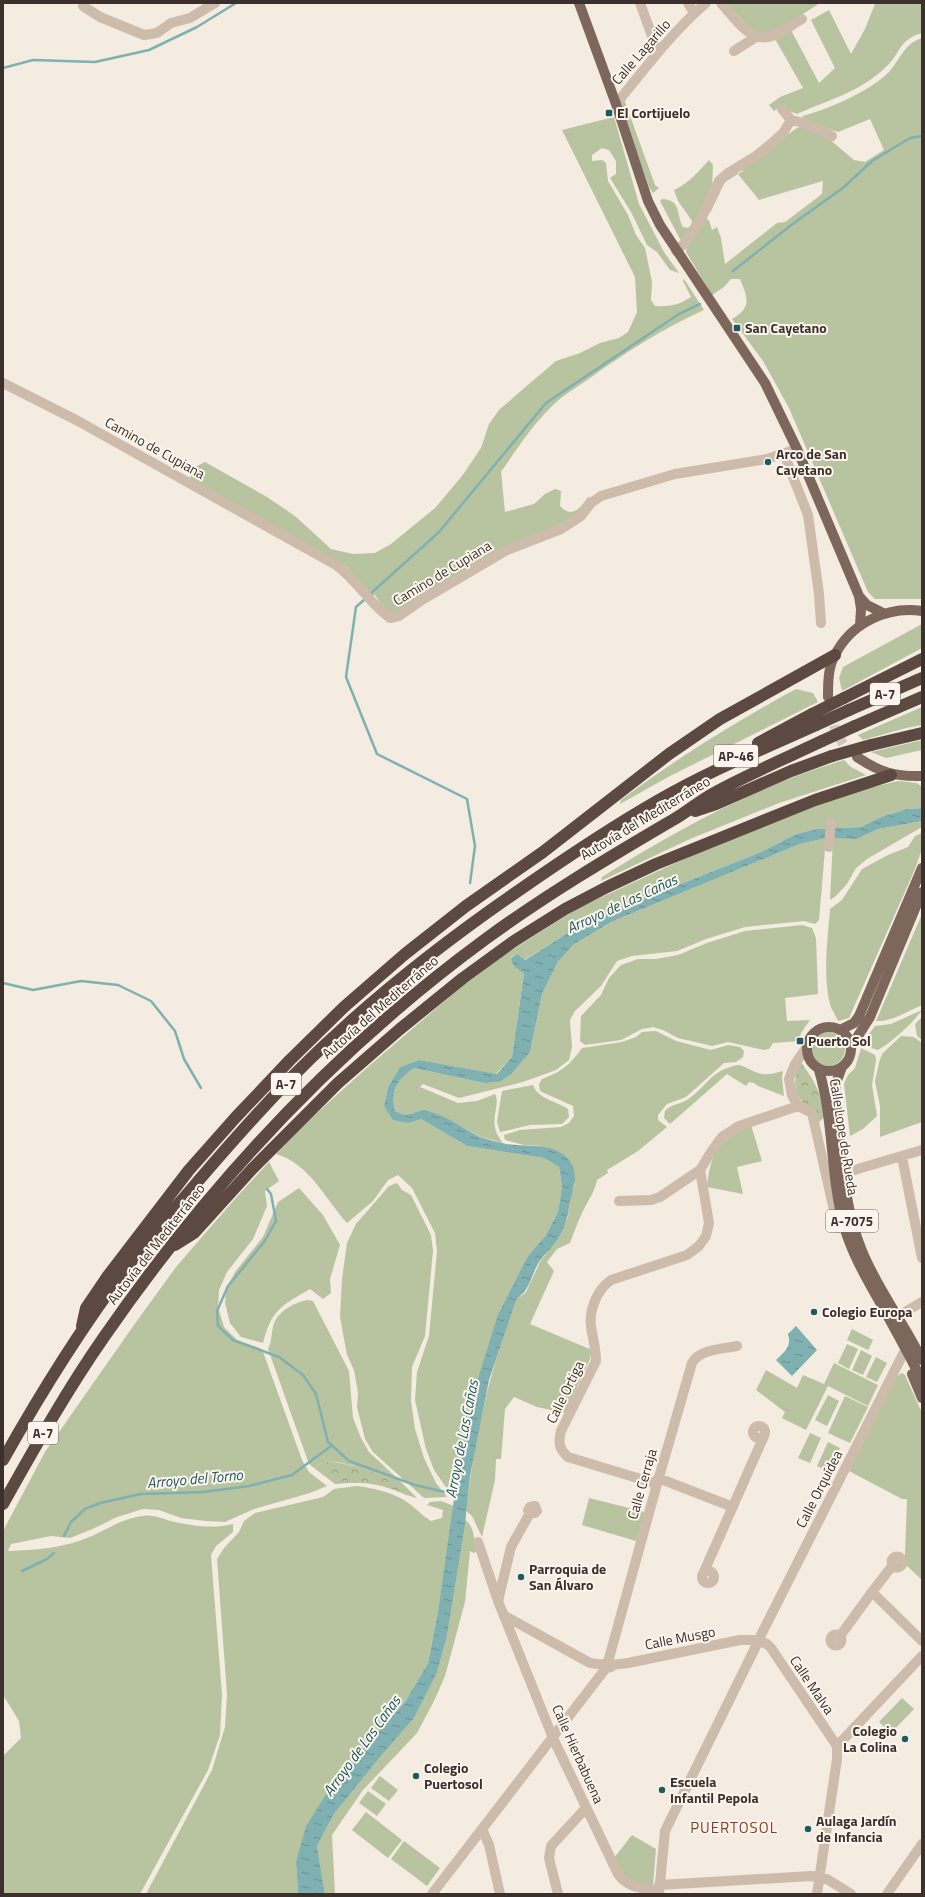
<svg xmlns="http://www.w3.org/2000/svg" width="925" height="1897" font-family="'Titillium Web',sans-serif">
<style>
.grass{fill:#b8c4a0}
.forest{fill:url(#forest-crowns)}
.water{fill:url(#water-ripples)}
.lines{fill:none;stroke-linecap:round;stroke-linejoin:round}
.stream{stroke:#7fb0b2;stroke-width:2.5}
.major-tunnel{stroke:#cfc6bd;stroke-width:10;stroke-dasharray:10 5;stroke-linecap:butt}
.minor{stroke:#cdbbac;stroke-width:10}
.major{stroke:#7d675c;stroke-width:10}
.highway{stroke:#5c4a42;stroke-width:12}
.highway-bridge{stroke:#5c4a42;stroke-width:12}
.poi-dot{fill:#1f5a5e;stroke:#fbf5ee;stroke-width:1.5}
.labels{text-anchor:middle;stroke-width:4;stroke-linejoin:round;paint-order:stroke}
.shield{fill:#fbf5ee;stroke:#756b66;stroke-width:1}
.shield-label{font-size:13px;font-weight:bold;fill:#3b302b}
.street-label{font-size:14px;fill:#3b302b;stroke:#fbf5ee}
.poi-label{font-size:14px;font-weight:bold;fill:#3b302b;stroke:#fbf5ee;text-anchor:start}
.water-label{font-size:15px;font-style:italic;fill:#1f5a5e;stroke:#fbf5ee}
.neighbourhood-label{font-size:15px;letter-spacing:1px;fill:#8c3b22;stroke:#fbf5ee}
</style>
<defs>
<pattern id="forest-crowns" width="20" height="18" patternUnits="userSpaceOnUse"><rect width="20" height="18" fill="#b8c4a0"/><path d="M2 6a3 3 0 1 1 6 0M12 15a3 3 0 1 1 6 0" fill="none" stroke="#97a083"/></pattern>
<pattern id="water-ripples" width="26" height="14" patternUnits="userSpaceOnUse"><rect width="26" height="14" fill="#7fb0b2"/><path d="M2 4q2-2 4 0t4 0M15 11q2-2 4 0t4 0" fill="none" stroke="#699091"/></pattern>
</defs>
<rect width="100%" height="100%" fill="#f4ebe1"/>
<!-- grass -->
<path class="grass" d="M727 3H820L772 34 754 33Z
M873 3H922V33C899 39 901 53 886 67 860 92 828 100 797 114L779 107 774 111 769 105 780 97 803 88 775 39 791 30 819 83 835 68 811 20 829 10 851 54 865 29 875 4Z
M922 38V599H875L868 592 789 408 763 361 732 319C752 308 748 298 740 279H731L724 287 712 295 686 252 687 247 706 219 709 220 712 230 717 227 721 238 725 264 777 223 785 222 822 194 823 181 759 200 738 174 725 182 710 213 709 210 720 184 735 170 738 174 743 171 741 167 797 128 803 126 829 139 854 160 865 162 884 150 870 119 838 132 823 127 802 117V116C827 110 868 92 887 74 900 61 903 44 922 38Z
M624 99 655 185 659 188 653 193 649 187 621 105Z
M614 117 639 204 664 252 679 273 670 270 657 252 647 245 631 212 610 178 616 174V161L609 150 602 148 592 155V161L602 160 606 163 608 181 628 215 636 235 645 248 652 282 651 300 655 306C669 307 679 305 691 297L683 281 684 279 704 310C664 328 626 352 590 378 577 387 562 396 551 407 532 426 516 450 501 472L505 512 534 504 545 494 555 489 561 491 560 506C573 519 580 508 588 497L591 498 578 514 395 614 386 612 375 595 371 596 347 567 189 480 195 467 205 462 267 497 295 516 331 549 353 554 375 553 391 544 435 508 462 476 481 448 489 424 499 410 515 396 556 361 580 353 600 343 619 338 628 332 637 312 635 277 562 130Z
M709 160 713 165 712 188 703 211 681 241 660 201 662 199C682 200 676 215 683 227L688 228 691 225 692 221 678 201 674 190C688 184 699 171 709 160Z
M922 624V648L842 691 839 678 843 667Z
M796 689 813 693 818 702 670 776 620 804 621 800C677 758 735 722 796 689Z
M922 707V725L906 728 863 740 858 735Z
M922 740V750L886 758 871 752Z
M844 760 851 767 866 775 779 803 690 839 601 881 602 877C678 829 757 786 844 760Z
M898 781 917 783 922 787V808L907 809 881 817 861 827 817 829 796 834 761 852 611 912 566 934 524 960 517 954 511 957C512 966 517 969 524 972L512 1057 496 1074 419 1060 400 1067 388 1087 384 1106 409 1123 421 1119 467 1146 544 1158 559 1167 562 1186 558 1212 546 1235 528 1256 473 1394 454 1499 434 1470 426 1449 415 1400 417 1372 429 1336 437 1251 435 1233 412 1188 398 1175 388 1180 373 1201 347 1223C325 1199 310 1164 276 1154L298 1130 369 1066 482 969 578 908 697 853 836 796Z
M922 821V827L867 859 856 868 847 884 836 896 830 900 833 838 857 839 878 829Z
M922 833V849L915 869 849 1018 838 1021C836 1016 833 1012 831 1007 822 980 828 936 830 909L842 900 862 869 888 855 908 847 915 836Z
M826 838 819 920 815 924 804 921 745 927 706 939 677 951 632 956 617 961 601 986 575 1011 570 1020 572 1047 569 1060 556 1070 523 1082 459 1098 423 1084 420 1087 458 1103 477 1101 495 1094C502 1106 485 1122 503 1143L481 1137 447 1119 402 1116 395 1111C390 1089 396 1080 414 1068L484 1083 530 1052 542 994 558 962 573 945 611 922 800 844Z
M922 914V1005C908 1011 892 1022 876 1021Z
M802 925 812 928 816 938 818 994 785 998 787 1021 810 1020 801 1033 799 1041 773 1043 769 1049 764 1050 728 1042 712 1046 678 1038 663 1030 653 1027 642 1029 621 1040 585 1045 580 1041 581 1016 601 995 609 978 621 965 638 959H656L678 955 707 943 745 931Z
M922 1010C914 1022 891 1043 878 1050L868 1047 864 1041 875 1026 891 1024Z
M922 1017V1040L917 1036 915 1024Z
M656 1031 676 1041 711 1050 728 1045 740 1047 744 1051 743 1057 736 1062 724 1063 686 1097 667 1104 658 1115V1120L667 1127 638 1151 607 1170 608 1173 597 1180C595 1192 588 1200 583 1211 578 1221 574 1232 570 1243L557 1249 547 1262 554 1271 530 1324 592 1350 590 1359 565 1413 537 1407 514 1397 505 1409 501 1459H496L495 1480 482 1537 472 1516 466 1511C474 1439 490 1368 516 1300L526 1292 541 1260 554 1245 568 1217 570 1199 575 1184 540 1146 524 1145 505 1140 504 1135 520 1130 561 1127 569 1123 574 1116 573 1106 540 1091 539 1084 542 1079C561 1072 570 1065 582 1048L622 1042 636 1037 642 1032Z
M811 1049a17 17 0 1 1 34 0a17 17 0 1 1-34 0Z
M901 1036 914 1037 922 1043V1122L880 1137V1106L875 1081 880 1059 883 1053Z
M861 1048 875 1055 876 1060 872 1085 877 1116 863 1129 850 1136 844 1084 848 1075 855 1068Z
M738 1065C746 1066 751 1071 758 1073 767 1076 775 1073 783 1071L782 1078 784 1096 758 1086 754 1083 749 1082 746 1086 727 1074 670 1124 664 1118 665 1111C671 1104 679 1105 687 1100 707 1087 710 1070 738 1065Z
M533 1085C538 1099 556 1101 568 1109L569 1117 562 1124 530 1125 500 1132 497 1122 502 1091Z
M751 1125 762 1161 737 1167 743 1194 707 1187C711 1151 718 1142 751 1125Z
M269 1162 279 1181 265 1191 267 1206 253 1239 227 1272 219 1290 218 1307 224 1327 237 1340 262 1349 302 1460 309 1472 327 1486 310 1493 254 1509 225 1522 206 1521 181 1518 159 1510 143 1509 117 1517 95 1528 70 1538 51 1536 11 1544 8 1551C36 1550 65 1548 92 1536 109 1528 124 1518 143 1516 154 1514 164 1520 175 1522 194 1526 214 1529 233 1524V1532L216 1546 211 1555 222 1694 220 1735 208 1770 140 1894H3V1756L21 1738 19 1721 3 1695V1531L45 1452 134 1325 176 1267 234 1200Z
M397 1183 402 1190 411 1195 431 1235 433 1251 425 1336 412 1367 411 1401 415 1429 424 1458 436 1483 447 1497 424 1498 373 1452 365 1439 357 1407 358 1393 354 1370 347 1355 340 1317 342 1279 347 1243 356 1224 389 1186Z
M299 1188 323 1215 340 1245 330 1279 331 1293 323 1299 310 1289C281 1306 272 1309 263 1343L241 1337 230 1323 225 1303 226 1289 235 1272 263 1237 278 1202Z
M307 1300 313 1301 349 1371 353 1418 361 1438 369 1452 399 1480C382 1475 342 1459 325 1462 322 1462 318 1466 314 1468L309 1464 268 1349C272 1342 271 1335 273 1327 276 1312 293 1303 307 1300Z
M852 1329 873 1340 868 1350 847 1340Z
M847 1344 858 1349 849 1369 838 1363Z
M861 1350 872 1356 863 1375 852 1370Z
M876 1357 887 1363 877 1382 866 1377Z
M834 1363 878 1385 868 1406 828 1386 806 1430 782 1418 785 1412 756 1390 766 1370 797 1388 803 1375 824 1384Z
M902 1373 905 1375 922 1413V1580L906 1565 905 1556 907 1499H902L849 1471 897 1376Z
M828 1395 839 1401 827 1426 815 1420Z
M845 1396 868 1407 850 1443 828 1433Z
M810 1433 821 1438 810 1463 798 1458Z
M828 1442 840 1448 829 1472 817 1466Z
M357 1486C373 1488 390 1492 404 1500 414 1506 421 1515 431 1521L442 1518 443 1510 427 1505 430 1502 441 1501 454 1506 438 1612 428 1663 405 1702 338 1776 296 1862 298 1894H146L212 1770 225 1727 227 1694 217 1559 224 1548 239 1532 244 1521 255 1513 323 1497 334 1489Z
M589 1498 645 1512 636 1541 582 1525Z
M465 1520C474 1525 475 1542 476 1552L474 1553 470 1551 465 1602 445 1676 435 1699 417 1733 363 1790 332 1835 335 1894H325L317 1846 334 1814 381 1756 414 1718 437 1673 447 1636Z
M902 1698 914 1709 891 1733 879 1722Z
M380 1776 398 1790 389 1801 371 1788Z
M368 1791 386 1804 377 1816 359 1803Z
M366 1812 402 1840 388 1858 352 1830Z
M632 1835 656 1849 653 1885C626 1881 628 1881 614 1858Z
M404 1841 440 1868 427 1886 391 1859Z"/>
<!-- forest -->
<path class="forest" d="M800 1061C814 1080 822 1093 824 1117L819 1122C800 1100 788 1092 800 1061Z
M324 1462H334L359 1467 399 1480 417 1498C408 1496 402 1493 394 1490 373 1482 357 1482 335 1484L314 1468Z"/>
<!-- water -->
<path class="water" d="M922 808V821L878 829 857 839 826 838 800 844 611 922 573 945 558 962 542 994 530 1052 511 1074 501 1081 484 1083 414 1068C397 1080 390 1089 395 1111 411 1122 415 1106 431 1112 449 1117 464 1129 480 1137 488 1140 498 1142 506 1144 527 1148 557 1141 571 1163 580 1177 571 1193 569 1207 568 1220 561 1235 553 1246 550 1250 545 1254 541 1259 530 1275 533 1286 516 1300L489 1380 470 1476 465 1524 447 1636 437 1673 414 1718 381 1756 334 1814 317 1846 325 1894H298L296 1862 306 1826 338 1776 405 1702 428 1663 438 1612 454 1499 473 1394 498 1315 528 1256 546 1235 558 1212 562 1186 559 1167 544 1158 467 1146 421 1119 409 1123 393 1120 384 1106 388 1087 400 1067 419 1060 497 1074 512 1057 524 973C517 969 512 966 511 958L517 954 525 960 566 934 611 912 761 852 796 834 817 829 861 827 881 817 907 809Z
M796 1326 817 1350 792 1376 776 1360C784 1352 792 1347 788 1334Z"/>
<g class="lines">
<!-- stream -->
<path class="stream" d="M3 68 33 60 95 62 149 50 197 27 236 3
M733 271 790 226 844 187 872 161 910 138 922 136
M369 595 439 532 546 403 679 314 700 304
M365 599 356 607 346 677 377 754 467 799 475 846 470 883
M3 983 33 990 81 981 118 985 151 1001 175 1031 184 1059 201 1088
M267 1189 271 1194 276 1221 264 1242 228 1286 217 1311 218 1326 233 1340 279 1357 303 1375 316 1394 328 1442 349 1461 415 1485 458 1495
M64 1536 71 1522 85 1509 100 1503 141 1494 203 1492 249 1486 292 1475 331 1446
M22 1571 47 1559 54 1553"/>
<!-- major-tunnel -->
<path class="major-tunnel" d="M830 711 836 732 843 744"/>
<!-- minor -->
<path class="minor" d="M640 3 658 52
M688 3 694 13
M721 3C734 17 750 44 772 36 782 33 793 24 802 19
M83 6 100 17 144 35 157 33 171 23 190 18 215 3
M734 51 756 37
M616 104C644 70 672 32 706 3
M791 120 804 123 832 136
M676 251 685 243 701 219 719 181 728 173 756 156 772 143 783 133 791 120 782 109
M3 383 78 421 336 565C357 580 369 603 390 618L399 616 422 600 507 550 561 529 581 516 591 503 601 496 675 474 767 459 797 449
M784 454 808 515 819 594 821 623
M829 847 831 822
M806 1048 795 1064 789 1079 792 1095 798 1106 812 1113 838 1228
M902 1157 922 1258
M844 1173 922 1150
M619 1201 651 1200 660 1197 700 1170
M898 1316 922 1302
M753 1432a6 6 0 1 1 12 0a6 6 0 1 1-12 0Z
M658 1478 733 1507
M657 1484 568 1457C559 1449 558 1443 561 1431L596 1361C596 1349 593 1339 591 1327 589 1309 597 1290 611 1280L687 1255 699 1246 706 1236 709 1223 700 1170 711 1152 722 1137 739 1126 798 1106
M478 1542 498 1601 553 1738 618 1874C629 1889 642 1888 659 1890
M891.5 1562a5.5 5.5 0 1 1 11 0a5.5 5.5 0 1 1-11 0Z
M702 1577a6 6 0 1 1 12 0a6 6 0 1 1-12 0Z
M703 1574 764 1436
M872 1592 892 1566
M498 1601 511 1547 530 1513 528 1510 530 1507 535 1506 537 1511 535 1513H530
M505 1616 590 1663 604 1665
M830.5 1640a5.5 5.5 0 1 1 11 0a5.5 5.5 0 1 1-11 0Z
M840 1636 872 1592 922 1641
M760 1637 903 1354
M762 1642 767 1644 771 1648 837 1746
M608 1662 657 1484 692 1363C700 1349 722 1349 737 1346
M611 1665 628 1663 740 1640H755
M482 1829 489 1845 500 1894
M659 1885 811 1876 827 1879 851 1894
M432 1894 606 1668 611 1667 609 1662 604 1664 606 1668
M558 1894 549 1858 551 1846 586 1808
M659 1894 665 1831 757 1644
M817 1894 837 1759V1746L922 1656
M887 1894 922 1844"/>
<!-- major -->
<path class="major" d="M579 3 616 104 648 201 660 225 765 383 797 449 859 596 861 609 860 626
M859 596 867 605 883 613
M828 697C828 683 828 667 835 655 851 623 887 606 922 611
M857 757C879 772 895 777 922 776
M807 1049a22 22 0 1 1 44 0a22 22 0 1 1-44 0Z
M840 1030 854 1023 859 1016 922 868
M851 1047 870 1017 922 892
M842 1067 836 1083 835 1093C841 1145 842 1202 862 1251 878 1290 904 1323 922 1360
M819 1070C834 1121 830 1176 844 1226 852 1255 868 1281 882 1306 896 1331 910 1356 922 1381
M912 1374 922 1398"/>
<!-- highway -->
<path class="highway" d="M844 698 922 659
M849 710 922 678
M855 726 922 697
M758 743 812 714
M871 745 922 733
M695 811 716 804 791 771 832 756
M175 1245 194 1233 252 1169 338 1083 400 1029 463 978 514 941 565 909 607 887 656 864 815 800 891 775
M82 1326 86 1308 107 1277 189 1170 236 1117 290 1060 344 1007 405 954 466 906 543 852 669 754 720 719 835 655
M3 1460C44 1387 89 1315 141 1249 159 1225 180 1203 199 1180 229 1145 260 1110 293 1076 361 1007 438 946 518 891 564 859 610 828 659 800 709 771 763 749 816 725
M3 1504C35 1447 67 1390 104 1337 209 1185 338 1047 487 938 546 895 608 858 671 821 686 813 699 801 714 793 749 774 786 758 822 741"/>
<!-- highway-bridge -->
<path class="highway-bridge" d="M812 714 844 698
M816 725 849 710
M822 741 855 726
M832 756 871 745"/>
</g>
<!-- markers -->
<g class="poi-dot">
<rect x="605" y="109" width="8" height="8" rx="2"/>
<rect x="733" y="324" width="8" height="8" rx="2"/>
<circle cx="768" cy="462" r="4"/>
<rect x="796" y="1037" width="8" height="8" rx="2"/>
<circle cx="814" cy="1312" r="4"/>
<circle cx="521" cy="1577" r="4"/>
<circle cx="905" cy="1739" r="4"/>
<circle cx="416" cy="1776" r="4"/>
<circle cx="662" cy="1790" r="4"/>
<circle cx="808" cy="1829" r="4"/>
</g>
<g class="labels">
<!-- shield labels -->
<g class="shield">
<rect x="870" y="683" width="30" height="22" rx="3"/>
<rect x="714" y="745" width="44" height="22" rx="3"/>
<rect x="271" y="1073" width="30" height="22" rx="3"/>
<rect x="826" y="1210" width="52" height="22" rx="3"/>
<rect x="28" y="1422" width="30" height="22" rx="3"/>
</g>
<g class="shield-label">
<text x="885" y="699">A-7</text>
<text x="736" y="761">AP-46</text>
<text x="286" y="1089">A-7</text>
<text x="852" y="1226">A-7075</text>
<text x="43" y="1438">A-7</text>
</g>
<!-- street labels -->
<g class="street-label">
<text transform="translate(641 52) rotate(-49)" y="5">Calle Lagarillo</text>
<text transform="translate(155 448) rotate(29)" y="5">Camino de Cupiana</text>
<text transform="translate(442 573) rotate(-31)" y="5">Camino de Cupiana</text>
<text transform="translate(645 818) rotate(-31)" y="5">Autovía del Mediterráneo</text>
<text transform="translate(380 1007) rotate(-41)" y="5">Autovía del Mediterráneo</text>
<text transform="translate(844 1137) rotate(81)" y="5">Calle Lope de Rueda</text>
<text transform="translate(156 1244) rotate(-52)" y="5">Autovía del Mediterráneo</text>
<text transform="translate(565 1392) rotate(-64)" y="5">Calle Ortiga</text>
<text transform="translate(642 1484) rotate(-74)" y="5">Calle Cerraja</text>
<text transform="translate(819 1489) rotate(-63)" y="5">Calle Orquídea</text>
<text transform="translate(680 1638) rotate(-11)" y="5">Calle Musgo</text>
<text transform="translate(812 1685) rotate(56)" y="5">Calle Malva</text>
<text transform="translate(578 1754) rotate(66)" y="5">Calle Hierbabuena</text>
</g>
<!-- poi labels -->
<g class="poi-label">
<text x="617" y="118">El Cortijuelo</text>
<text x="745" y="333">San Cayetano</text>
<text x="776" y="459">Arco de San<tspan x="776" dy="16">Cayetano</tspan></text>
<text x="808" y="1046">Puerto Sol</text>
<text x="822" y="1317">Colegio Europa</text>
<text x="529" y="1574">Parroquia de<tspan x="529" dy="16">San Álvaro</tspan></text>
<text x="897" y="1736" text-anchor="end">Colegio<tspan x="897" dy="16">La Colina</tspan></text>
<text x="424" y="1773">Colegio<tspan x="424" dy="16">Puertosol</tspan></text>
<text x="670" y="1787">Escuela<tspan x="670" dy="16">Infantil Pepola</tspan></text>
<text x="816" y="1826">Aulaga Jardín<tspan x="816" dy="16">de Infancia</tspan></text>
</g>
<!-- water labels -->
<g class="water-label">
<text transform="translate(622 904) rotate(-25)" y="5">Arroyo de Las Cañas</text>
<text transform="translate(462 1439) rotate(-79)" y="5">Arroyo de Las Cañas</text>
<text transform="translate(195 1479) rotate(-5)" y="5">Arroyo del Torno</text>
<text transform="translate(362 1746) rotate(-54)" y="5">Arroyo de Las Cañas</text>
</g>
<!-- neighbourhood labels -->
<g class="neighbourhood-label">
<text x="734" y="1833">PUERTOSOL</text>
</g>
</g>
<!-- border -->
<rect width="925" height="1897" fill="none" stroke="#3b302b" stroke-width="8"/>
</svg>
